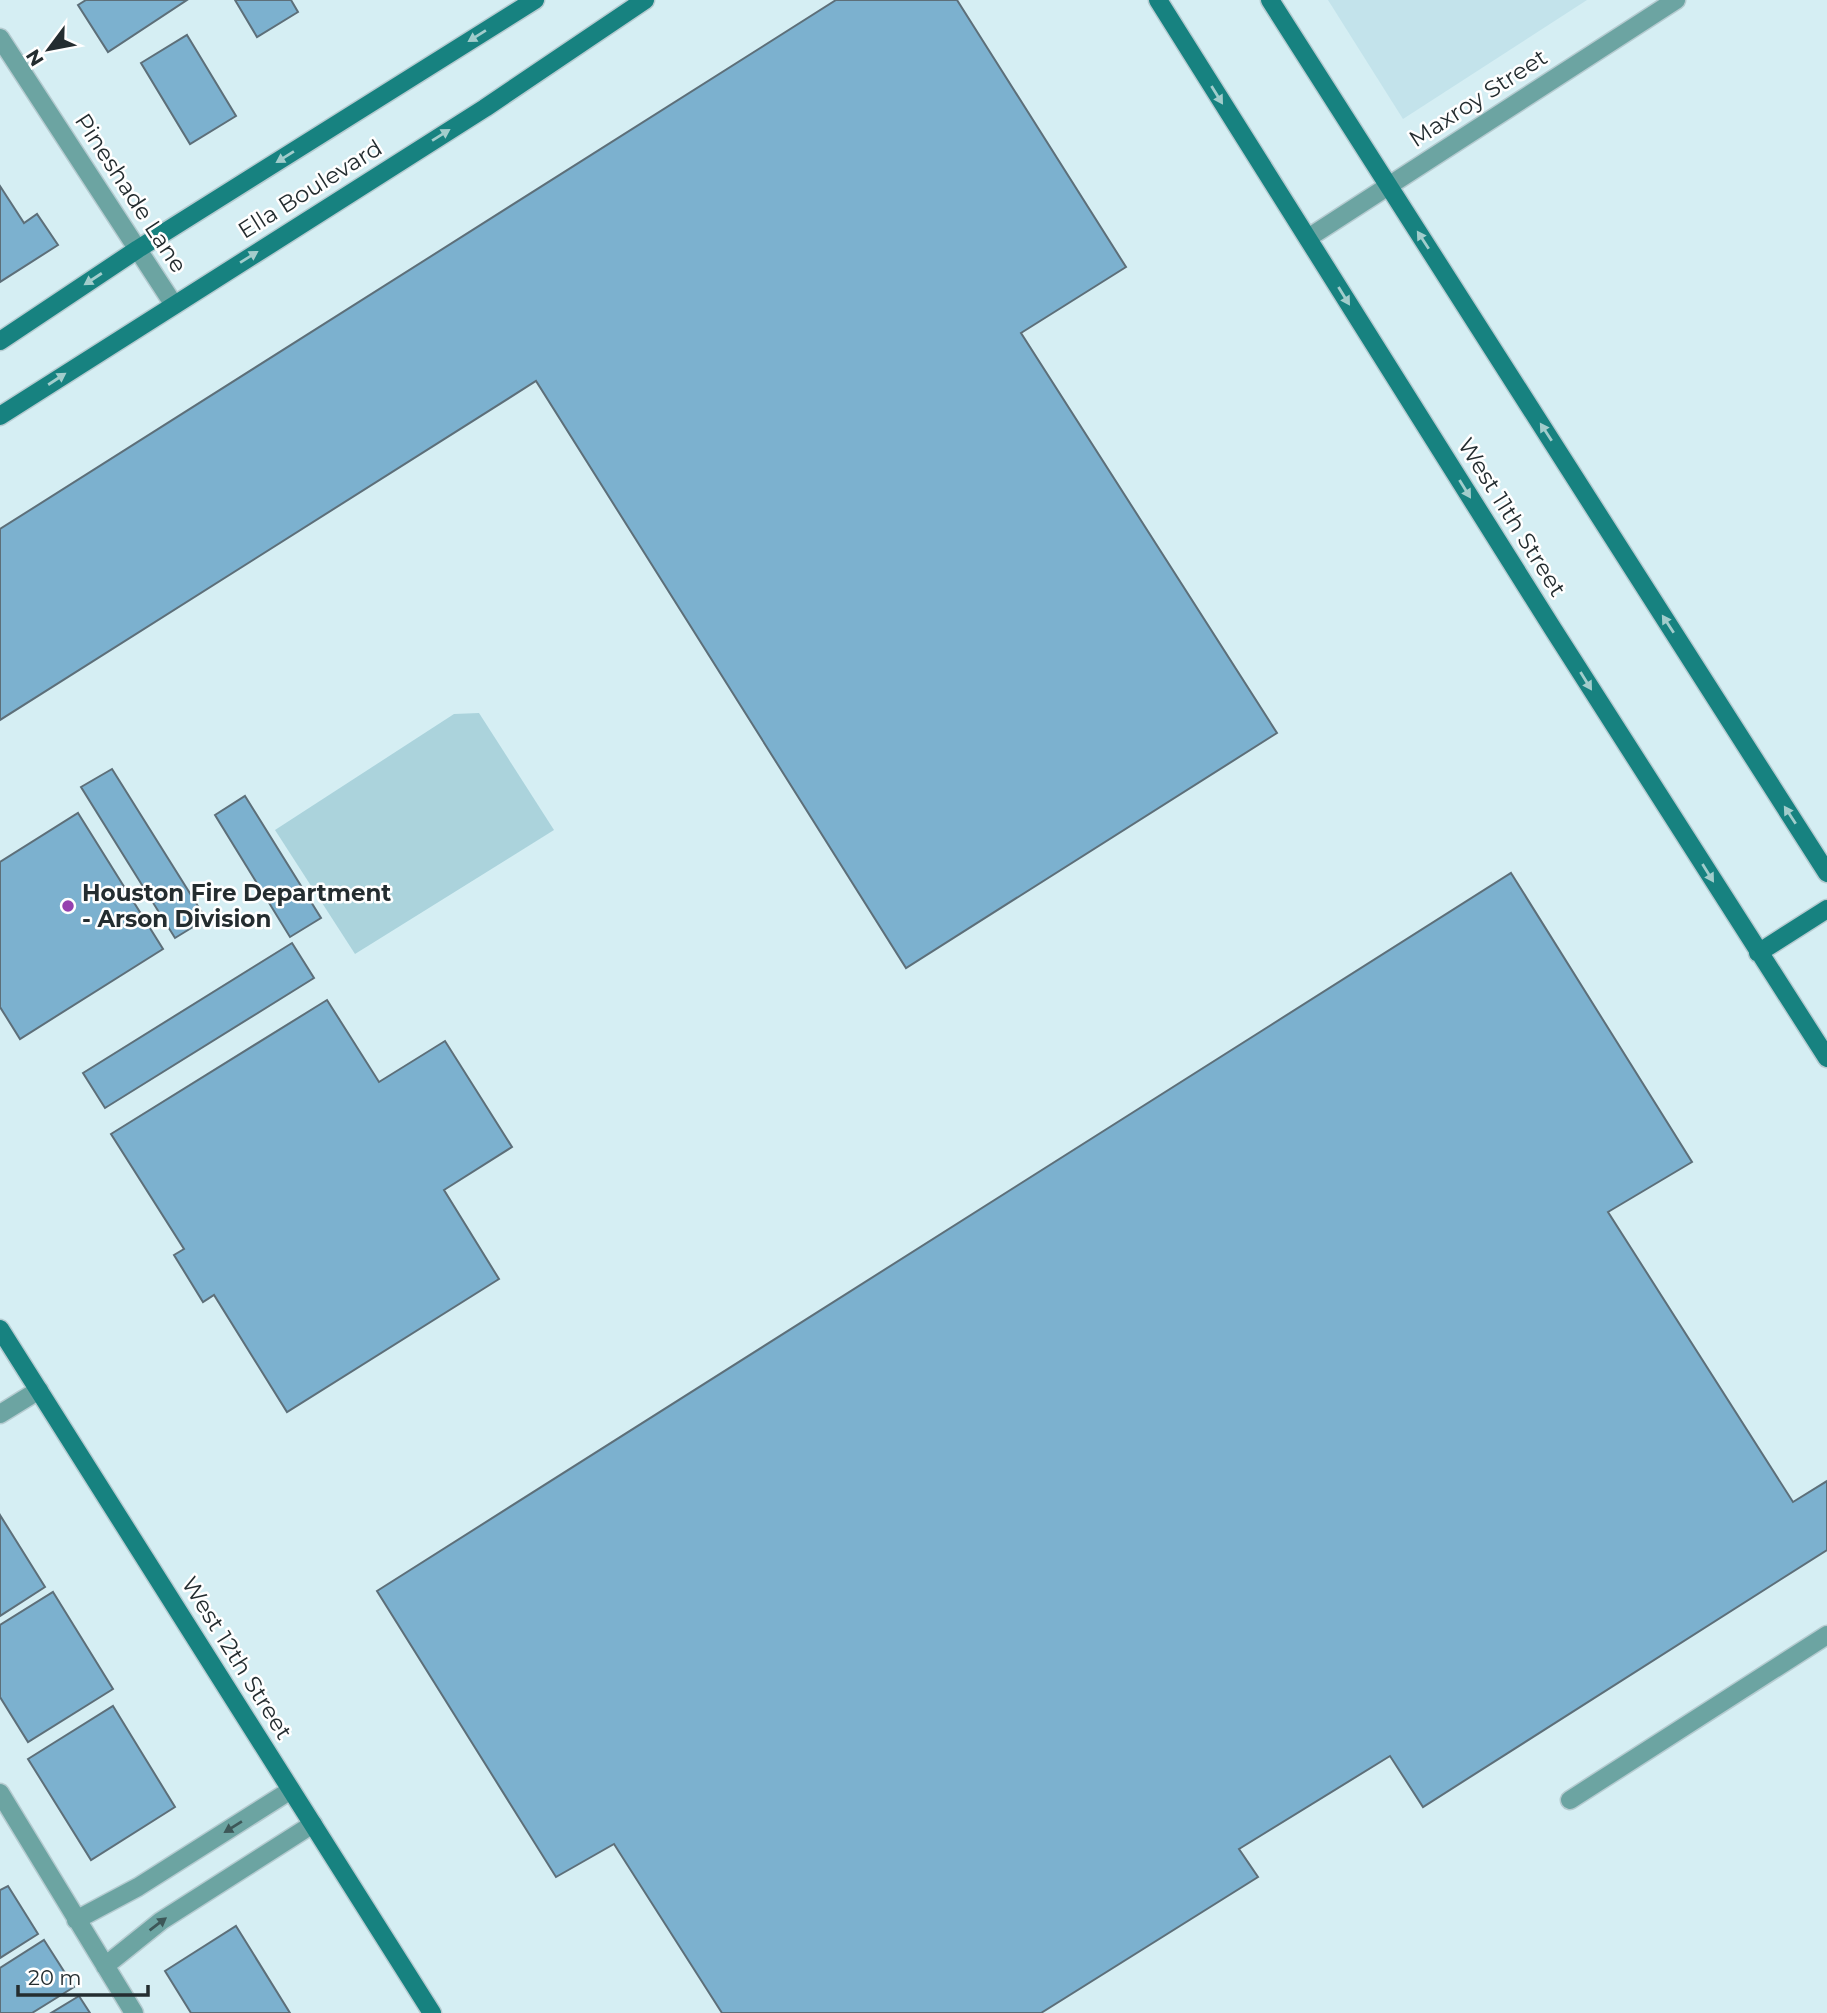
<svg xmlns="http://www.w3.org/2000/svg" width="1827" height="2013" font-family="Montserrat,sans-serif">
<style>
.built{fill:#c3e3eb}
.green{fill:#abd3dc}
.building{fill:#7cb1cf;stroke:#5d6f79;stroke-width:2}
.lines{fill:none;stroke-linecap:round;stroke-linejoin:round}
.lane-casing{stroke:#b5cbd0;stroke-width:21}
.street-casing{stroke:#b5cbd0;stroke-width:21}
.secondary-casing{stroke:#b5cbd0;stroke-width:21}
.lane{stroke:#6ca4a2;stroke-width:18}
.street{stroke:#6ca4a2;stroke-width:18}
.secondary{stroke:#178280;stroke-width:18}
.oneway{fill:#a2cdcc}
.oneway2{fill:#3d5758}
.poi-dot{fill:#9541af;stroke:#fff;stroke-width:2.5}
.labels{text-anchor:middle;stroke-width:5;stroke-linejoin:round;paint-order:stroke}
.street-label{font-size:23px;fill:#242d30;stroke:#fff}
.poi-label{font-size:23px;font-weight:bold;fill:#242d30;stroke:#fff;text-anchor:start}
</style>
<rect width="100%" height="100%" fill="#d5eef3"/>
<!-- built -->
<path class="built" d="M1328 0H1587L1403 119Z"/>
<!-- green -->
<path class="green" d="M479 713 554 830 355 954 275 830 454 714Z"/>
<!-- building -->
<path class="building" d="M86 0H187L108 52 78 5Z
M235 0H291L298 12 257 37Z
M836 0H957L1126 267 1021 333 1277 733 906 968 536 381 0 720V529Z
M187 35 236 116 190 144 141 63Z
M0 186 24 223 37 214 58 245 0 282Z
M112 769 206 919 175 938 81 787Z
M245 796 321 918 290 937 215 815Z
M78 813 163 949 20 1039 0 1007V862Z
M1511 873 1692 1162 1608 1212 1793 1502 1827 1481V1550L1423 1807 1390 1756 1239 1849 1258 1877 1041 2013H722L614 1844 556 1877 377 1591Z
M292 943 314 978 105 1108 83 1073Z
M327 1000 379 1082 445 1041 512 1147 444 1190 499 1279 287 1412 214 1295 203 1302 174 1255 184 1249 111 1134Z
M0 1515 45 1587 0 1616Z
M53 1592 113 1689 28 1742 0 1697V1625Z
M113 1706 175 1807 91 1860 28 1759Z
M8 1886 38 1934 0 1958V1890Z
M236 1926 290 2013H191L165 1971Z
M44 1940 74 1987 32 2013H0V1968Z
M79 1996 90 2013H51Z"/>
<g class="lines">
<!-- lane casing -->
<g class="lane-casing">
<path id="lane" d="M0 1414 39 1390
M1570 1800 1827 1635"/>
</g>
<!-- street casing -->
<g class="street-casing">
<path id="street" d="M0 38 174 305
M1308 238 1676 0
M0 1793 134 2013
M76 1920 138 1887 291 1790
M105 1966 161 1921 313 1824"/>
</g>
<!-- secondary casing -->
<g class="secondary-casing">
<path id="secondary" d="M1158 0 1553 629 1827 1058
M1270 0 1827 873
M0 341 138 249 535 0
M0 416 485 108 645 0
M1758 953 1827 909
M0 1329 432 2013"/>
</g>
<!-- lane -->
<use href="#lane" class="lane"/>
<!-- street -->
<use href="#street" class="street"/>
<!-- secondary -->
<use href="#secondary" class="secondary"/>
</g>
<!-- one-way arrows -->
<defs><path id="oneway-solid" d="M-6-.8H1V-3.2L6.5 0L1 3.2V.8H-6Z" transform="scale(1.75)"/></defs>
<g class="oneway">
<use href="#oneway-solid" transform="translate(477 36) rotate(148)"/>
<use href="#oneway-solid" transform="translate(1217 95) rotate(58)"/>
<use href="#oneway-solid" transform="translate(441 135) rotate(-32)"/>
<use href="#oneway-solid" transform="translate(285 157) rotate(148)"/>
<use href="#oneway-solid" transform="translate(1423 240) rotate(-123)"/>
<use href="#oneway-solid" transform="translate(249 257) rotate(-32)"/>
<use href="#oneway-solid" transform="translate(93 279) rotate(147)"/>
<use href="#oneway-solid" transform="translate(1344 296) rotate(58)"/>
<use href="#oneway-solid" transform="translate(57 379) rotate(-33)"/>
<use href="#oneway-solid" transform="translate(1546 432) rotate(-123)"/>
<use href="#oneway-solid" transform="translate(1465 489) rotate(58)"/>
<use href="#oneway-solid" transform="translate(1668 624) rotate(-123)"/>
<use href="#oneway-solid" transform="translate(1586 681) rotate(58)"/>
<use href="#oneway-solid" transform="translate(1790 815) rotate(-123)"/>
<use href="#oneway-solid" transform="translate(1708 873) rotate(58)"/>
</g>
<g class="oneway2">
<use href="#oneway-solid" transform="translate(233 1827) rotate(148)"/>
<use href="#oneway-solid" transform="translate(158 1924) rotate(-37)"/>
</g>
<!-- markers -->
<circle class="poi-dot" cx="68" cy="906" r="7"/>
<g class="labels">
<!-- street labels -->
<g class="street-label">
<text transform="translate(1478 98) rotate(-33)" y="8">Maxroy Street</text>
<text transform="translate(310 189) rotate(-32)" y="8">Ella Boulevard</text>
<text transform="translate(131 193) rotate(57)" y="8">Pineshade Lane</text>
<text transform="translate(1512 517) rotate(58)" y="8">West 11th Street</text>
<text transform="translate(237 1658) rotate(58)" y="8">West 12th Street</text>
</g>
<!-- poi labels -->
<g class="poi-label">
<text x="82" y="901">Houston Fire Department<tspan x="82" dy="26">- Arson Division</tspan></text>
</g>
</g>
<!-- north arrow -->
<g transform="translate(49 49) rotate(238)" stroke="#ffffff" stroke-width="5" paint-order="stroke">
<path d="M0-5L12 26L0 18L-12 26Z" fill="#242d30"/>
<text y="-10" font-size="19" font-weight="bold" text-anchor="middle" fill="#242d30">N</text>
</g>
<!-- scale -->
<path d="M18 1985v10h130v-10" fill="none" stroke="#242d30" stroke-width="3.5"/>
<text x="28" y="1985" font-size="21" fill="#242d30" stroke="#ffffff" stroke-width="5" paint-order="stroke">20 m</text>
</svg>
